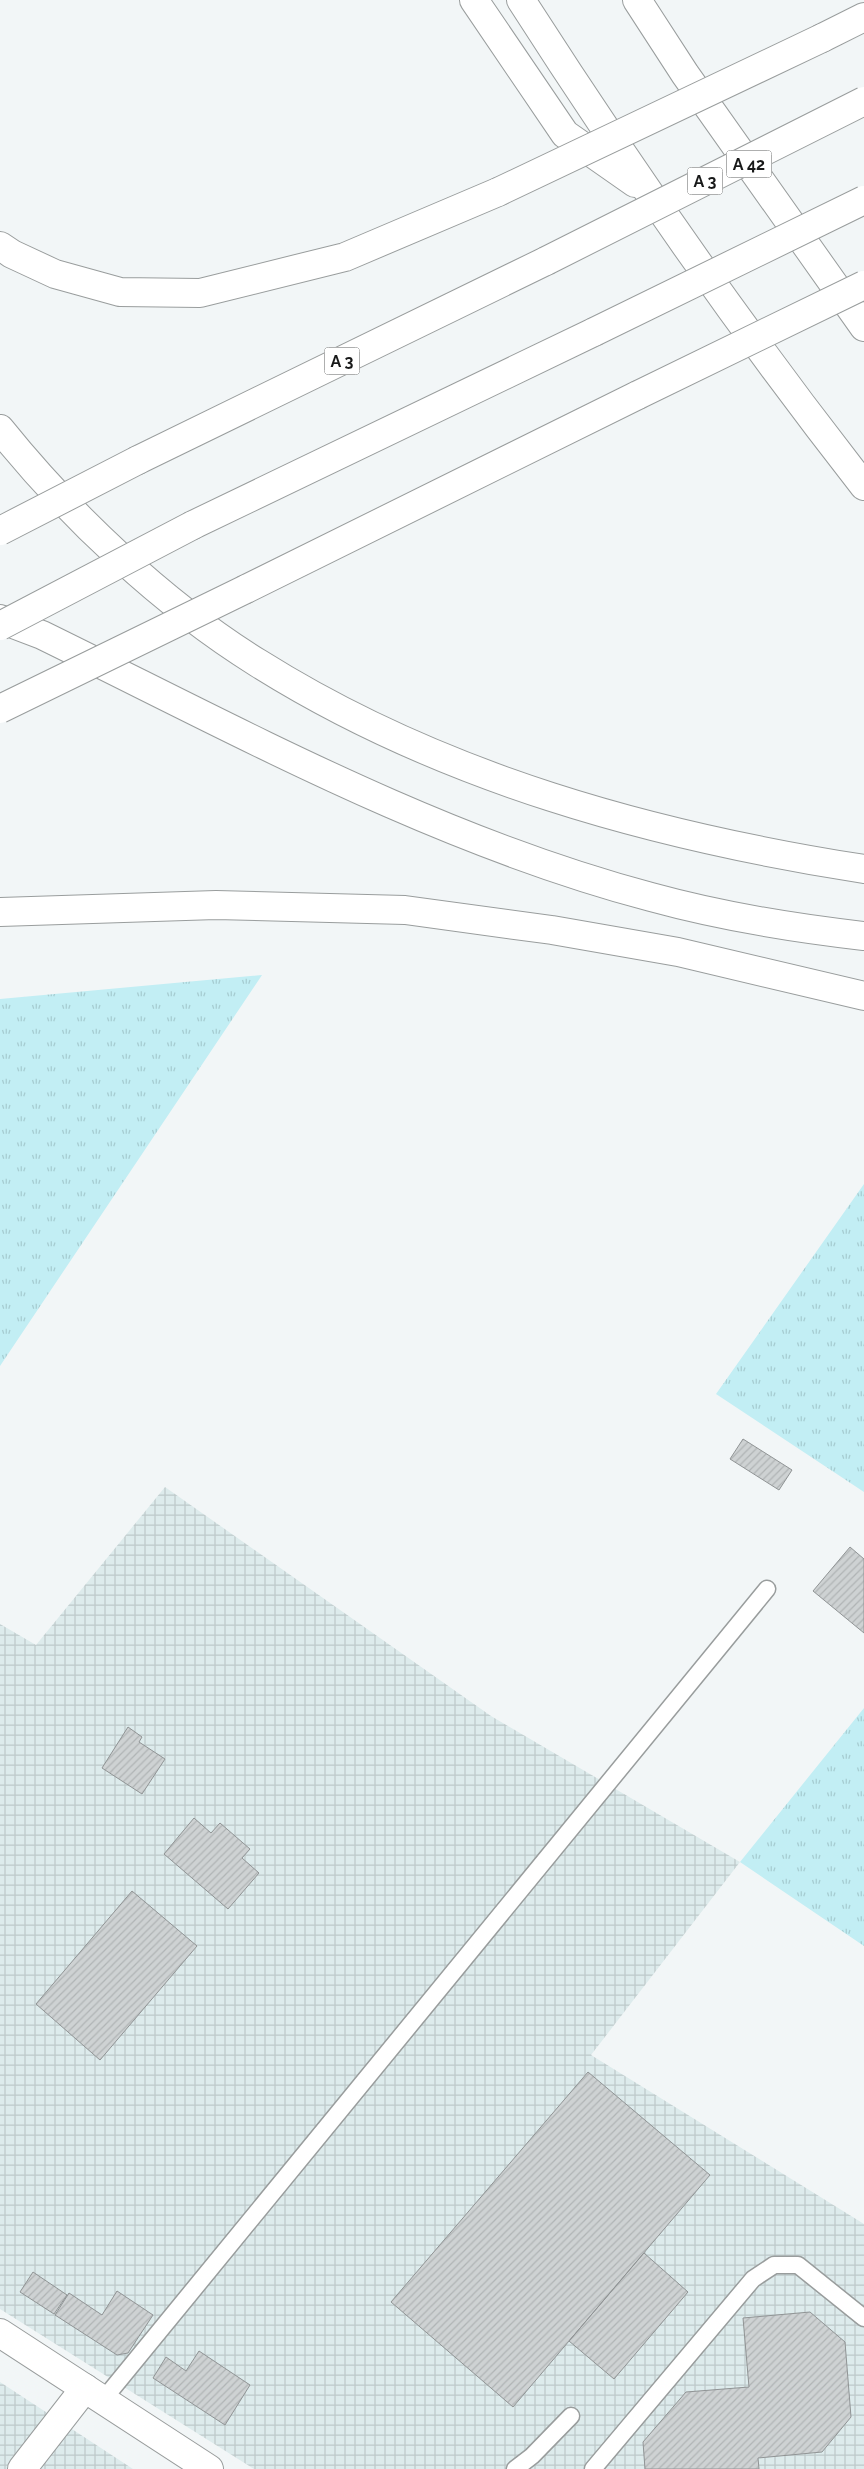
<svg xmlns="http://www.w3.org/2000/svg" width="864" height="2469" font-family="Raleway,sans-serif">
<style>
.industrial{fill:url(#industrial-grid)}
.grass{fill:url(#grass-tufts)}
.building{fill:url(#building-hatch);stroke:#909495}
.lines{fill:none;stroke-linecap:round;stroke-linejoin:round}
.service-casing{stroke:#999d9d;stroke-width:19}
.minor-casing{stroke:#999d9d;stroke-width:30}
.tertiary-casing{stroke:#999d9d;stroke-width:30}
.motorway-casing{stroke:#999d9d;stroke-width:30}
.service{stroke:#fff;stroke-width:16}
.minor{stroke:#fff;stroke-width:28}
.tertiary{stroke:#fff;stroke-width:28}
.motorway{stroke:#fff;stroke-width:28}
.motorway-bridge-casing{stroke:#999d9d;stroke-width:30;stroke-linecap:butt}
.motorway-bridge{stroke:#fff;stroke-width:28}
.labels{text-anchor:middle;stroke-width:5;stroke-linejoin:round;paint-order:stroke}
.shield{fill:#fff;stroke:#5d5e5e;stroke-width:1}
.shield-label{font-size:16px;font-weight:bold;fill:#181919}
</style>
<defs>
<pattern id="industrial-grid" width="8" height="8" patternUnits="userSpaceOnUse" patternTransform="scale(1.25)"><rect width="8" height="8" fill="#ddebec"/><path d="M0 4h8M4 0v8" fill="none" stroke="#bdc9ca"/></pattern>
<pattern id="grass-tufts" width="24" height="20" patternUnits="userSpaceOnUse" patternTransform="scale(1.25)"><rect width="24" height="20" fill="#c2eef4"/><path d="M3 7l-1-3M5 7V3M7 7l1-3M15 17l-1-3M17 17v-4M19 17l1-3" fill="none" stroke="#a6ccd1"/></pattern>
<pattern id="building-hatch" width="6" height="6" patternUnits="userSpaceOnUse" patternTransform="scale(1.25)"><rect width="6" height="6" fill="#ced2d3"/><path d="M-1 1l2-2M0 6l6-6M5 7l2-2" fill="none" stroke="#b0b4b5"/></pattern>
</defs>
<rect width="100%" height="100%" fill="#f2f6f7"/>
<!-- industrial -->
<path class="industrial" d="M165 1487 491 1716 740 1862 591 2055 864 2224V2469H254L0 2309V1624L36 1645Z
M0 2382 133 2469H0Z"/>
<!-- grass -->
<path class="grass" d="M262 975 0 1366V999Z
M864 1184V1492L716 1394Z
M864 1708V1946L740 1862Z"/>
<!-- building -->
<path class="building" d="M743 1439 792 1470 779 1490 730 1459Z
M850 1547 864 1559V1633L813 1591Z
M128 1727 142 1737 139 1742 165 1759 142 1794 102 1768Z
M194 1818 211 1833 220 1823 250 1849 242 1858 259 1873 228 1909 164 1854Z
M132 1891 197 1946 100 2060 36 2004Z
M588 2072 710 2175 513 2407 391 2302Z
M644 2253 688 2292 614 2379 569 2341Z
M33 2272 67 2295 54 2314 20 2292Z
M117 2291 153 2315 128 2353 117 2355 55 2315 69 2293 102 2315Z
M810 2312 845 2342 851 2417 822 2452 758 2458 759 2469H645L643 2442 686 2392 749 2387 743 2318Z
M199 2351 250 2385 225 2425 153 2378 166 2357 186 2371Z"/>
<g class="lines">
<!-- service casing -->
<g class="service-casing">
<path id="service" d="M103 2400 767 1589
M515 2469 532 2456 571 2416
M593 2469 753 2279 774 2265H798L864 2318"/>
</g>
<!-- minor casing -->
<g class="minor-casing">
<path id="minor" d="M22 2469 85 2388"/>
</g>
<!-- tertiary casing -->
<g class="tertiary-casing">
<path id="tertiary" d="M0 2333 209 2469"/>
</g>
<!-- motorway casing -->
<g class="motorway-casing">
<path id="motorway" d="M474 0 565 134 635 183
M521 0C628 167 742 330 864 486
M637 0 685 74 864 327
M822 38 864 17
M0 246 12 254 55 274 120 292 200 293 345 257 498 192
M0 429C70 516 163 604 258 663 441 778 653 836 864 869
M138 460 546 261
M193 525 594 332
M246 589 638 395
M0 619 42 635C240 732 436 840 651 897 720 916 793 928 864 936
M0 912 216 905 405 910 552 930 678 952 864 996"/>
</g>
<!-- service -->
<use href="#service" class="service"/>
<!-- minor -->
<use href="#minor" class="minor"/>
<!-- tertiary -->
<use href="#tertiary" class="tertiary"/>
<!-- motorway -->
<use href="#motorway" class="motorway"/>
<!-- motorway-bridge casing -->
<g class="motorway-bridge-casing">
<path id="motorway-bridge" d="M498 192 822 38
M546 261 864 101
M594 332 864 200
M638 395 864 285
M0 531 138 460
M0 626 193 525
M0 709 246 589"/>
</g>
<!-- motorway-bridge -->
<use href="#motorway-bridge" class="motorway-bridge"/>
</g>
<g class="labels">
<!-- shield labels -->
<g class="shield">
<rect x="726.5" y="150.5" width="45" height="27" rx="4"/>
<rect x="687.5" y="167.5" width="35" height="27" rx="4"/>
<rect x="324.5" y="347.5" width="35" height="27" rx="4"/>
</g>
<g class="shield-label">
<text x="749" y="170">A 42</text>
<text x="705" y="187">A 3</text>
<text x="342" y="367">A 3</text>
</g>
</g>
</svg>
